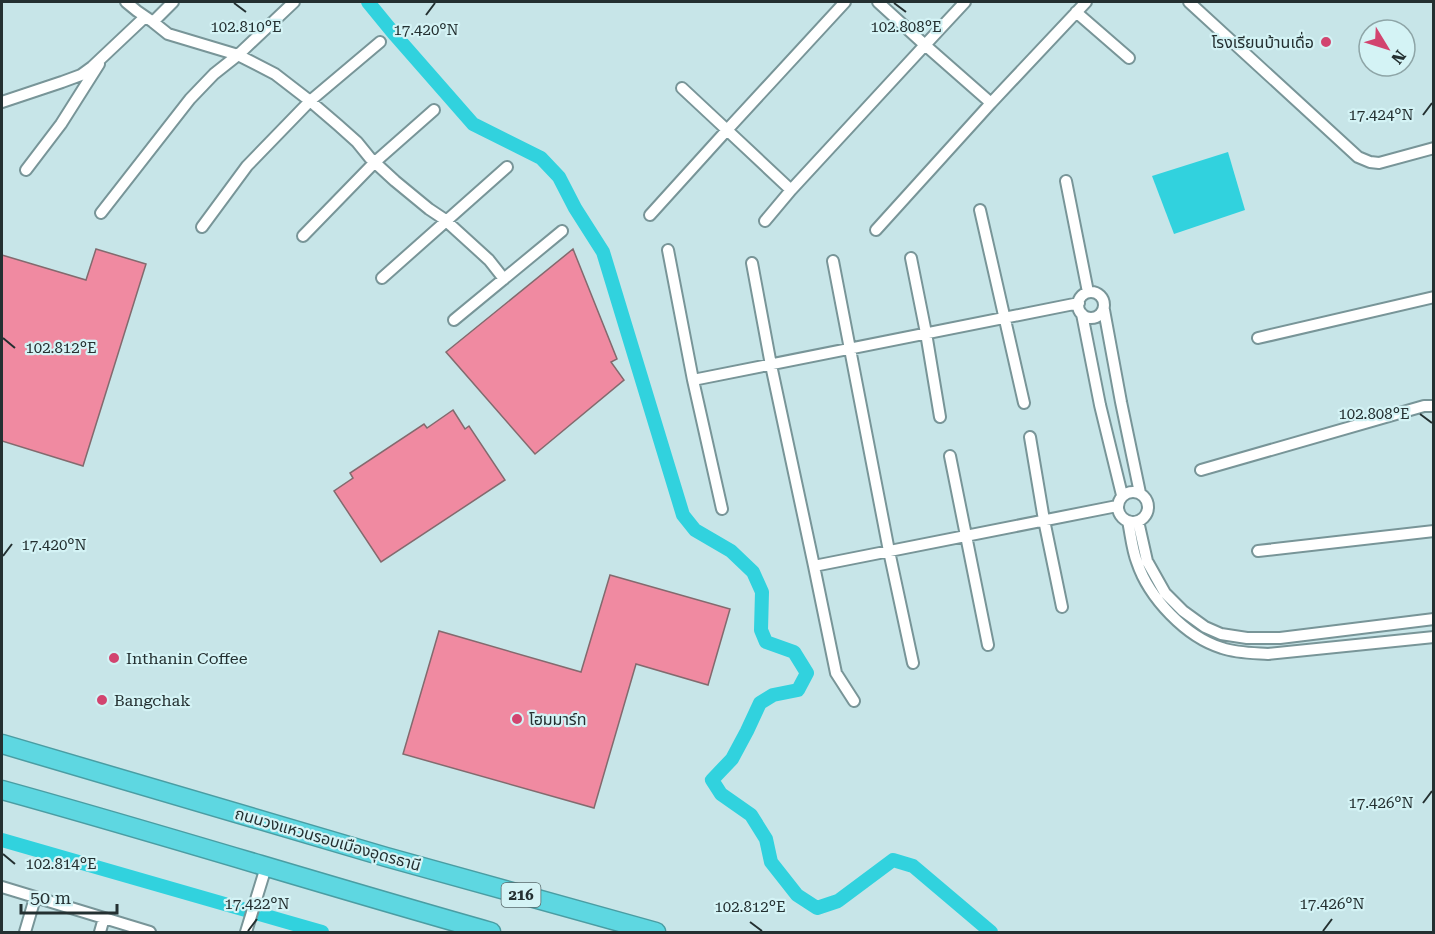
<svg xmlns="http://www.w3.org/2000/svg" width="1435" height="934" font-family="'Roboto Serif','Noto Sans Thai',serif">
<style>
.water{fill:#31d2de}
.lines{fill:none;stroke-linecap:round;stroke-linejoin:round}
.canal{stroke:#31d2de;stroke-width:14}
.building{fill:#f08aa1;stroke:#836a6e;stroke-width:1.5}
.street-casing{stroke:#789598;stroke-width:14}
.highway-casing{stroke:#4a9da3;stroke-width:21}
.street{stroke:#fff;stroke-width:10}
.highway{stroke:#5ed7e1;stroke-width:18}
.ticks{fill:none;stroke:#243031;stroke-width:2}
.poi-dot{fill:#d2446f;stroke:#d4f3f5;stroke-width:2}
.labels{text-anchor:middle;stroke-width:4.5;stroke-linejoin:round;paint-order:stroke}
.shield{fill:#d4f3f5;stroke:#596a6c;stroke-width:1.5}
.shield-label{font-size:15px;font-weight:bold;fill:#243031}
.poi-label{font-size:16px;fill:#243031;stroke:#d4f3f5;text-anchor:start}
.street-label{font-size:16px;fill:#243031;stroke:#d4f3f5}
.ticks-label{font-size:15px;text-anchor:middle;fill:#243031;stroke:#d4f3f5;stroke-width:4.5;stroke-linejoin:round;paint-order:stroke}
</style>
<rect width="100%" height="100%" fill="#c7e5e8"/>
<!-- water -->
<path class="water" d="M1228 152 1245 210 1174 234 1152 176Z"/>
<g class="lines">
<!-- canal -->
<path class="canal" d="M368 2 395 35 473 124 541 158 559 177 575 208 603 252 683 515 695 530 731 551 753 572 762 592 761 630 766 642 794 652 807 673 798 690 773 695 760 703 747 731 732 759 712 780 721 794 751 815 766 839 771 862 797 895 817 908 838 901 893 860 913 866 991 932
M2 840 322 932"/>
</g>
<!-- building -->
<path class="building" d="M96 249 146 264 83 466 2 441V255L86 280Z
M573 249 617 359 611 362 624 380 535 454 446 352Z
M453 410 465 429 469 426 505 480 381 562 334 491 353 478 350 473 424 424 427 428Z
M610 575 730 609 708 685 636 664 594 808 403 754 439 631 581 672Z"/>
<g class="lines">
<!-- street casing -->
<g class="street-casing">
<path id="street" d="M126 2 137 11 153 22 168 34 238 55 275 74 310 101 338 125 357 142 370 158 395 181 429 209 444 219 489 260 504 279
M1189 2 1358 157 1370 162 1379 163 1434 148
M1076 12 1129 58
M153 22 173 2
M682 88 727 130 845 2
M2 102 62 82 81 75 92 67 145 17
M991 103 1086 2
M26 170 61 124 99 64
M1066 181 1088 292
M980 210 1024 403
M101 213 190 99 214 74 238 55 294 2
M650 215 727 130 791 190 925 45 878 2
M765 221 791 190
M202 227 247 166 310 101 380 42
M876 230 991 103 925 45 965 2
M303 236 375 162 434 110
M668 250 693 380
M911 258 926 333 940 417
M833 261 889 551 913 663
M752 263 771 365 814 566
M382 278 507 167
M1078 305a13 13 0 1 1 26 0a13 13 0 1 1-26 0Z
M1104 310 1121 402 1140 493
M1082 314 1100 405 1122 495
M454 320 562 231
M1258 338 1434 297
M1030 437 1044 520 1062 607
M950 456 988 645
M1201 470 1424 406H1434
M1118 507a15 15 0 1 1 30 0a15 15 0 1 1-30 0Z
M722 509 693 380 1079 303
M1128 521C1131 535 1132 549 1137 562 1149 598 1186 637 1222 648 1236 653 1253 653 1268 654L1434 637
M1138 521 1147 561 1165 593 1183 611 1205 627 1221 634 1247 638H1280L1434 619
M1258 551 1434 531
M854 701 836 673 814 566 1117 506
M2 887 150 932
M25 932 35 898
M100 932 104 918
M246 932 266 867"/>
</g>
<!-- highway casing -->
<g class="highway-casing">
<path id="highway" d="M2 744 386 857 656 932
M2 790C165 835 327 886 491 932"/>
</g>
<!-- street -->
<use href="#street" class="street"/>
<!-- highway -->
<use href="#highway" class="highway"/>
</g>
<!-- ticks -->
<path class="ticks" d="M234 3 246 12M894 3 906 12M426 15 435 3M1423 115 1432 103M3 338 15 348M1420 414 1432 423M3 556 12 544M1423 803 1432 791M3 854 15 864M750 922 762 931M248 931 257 919M1323 931 1332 919"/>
<!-- markers -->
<g class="poi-dot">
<circle cx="1326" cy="42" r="6"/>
<circle cx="114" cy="658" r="6"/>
<circle cx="102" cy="700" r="6"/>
<circle cx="517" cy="719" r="6"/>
</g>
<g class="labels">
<!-- shield labels -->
<rect class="shield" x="501.5" y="883" width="39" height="24" rx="4.5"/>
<g class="shield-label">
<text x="521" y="900">216</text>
</g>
<!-- poi labels -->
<g class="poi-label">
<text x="1314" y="48" text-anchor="end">โรงเรียนบ้านเดื่อ</text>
<text x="126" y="664">Inthanin Coffee</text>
<text x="114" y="706">Bangchak</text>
<text x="529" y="725">โฮมมาร์ท</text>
</g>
<!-- street labels -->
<g class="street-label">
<text transform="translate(328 839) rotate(16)" y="6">ถนนวงแหวนรอบเมืองอุดรธานี</text>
</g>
</g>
<g class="ticks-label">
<text x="906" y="32">102.808°E</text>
<text x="246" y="32">102.810°E</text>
<text x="426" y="35">17.420°N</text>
<text x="1381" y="120">17.424°N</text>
<text x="61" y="353">102.812°E</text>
<text x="1374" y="419">102.808°E</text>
<text x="54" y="550">17.420°N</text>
<text x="1381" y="808">17.426°N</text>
<text x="61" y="869">102.814°E</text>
<text x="257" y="909">17.422°N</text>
<text x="1332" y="909">17.426°N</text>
<text x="750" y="912">102.812°E</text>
</g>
<!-- border -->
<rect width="1435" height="934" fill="none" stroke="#243031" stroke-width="6"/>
<!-- north arrow -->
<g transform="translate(1387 48) rotate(128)"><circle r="28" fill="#d4f3f5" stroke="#8ea5a7" stroke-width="1.5"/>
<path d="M0-4.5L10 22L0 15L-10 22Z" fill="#d2446f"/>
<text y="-9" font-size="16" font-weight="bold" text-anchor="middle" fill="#243031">N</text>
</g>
<!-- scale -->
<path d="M21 904v9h96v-9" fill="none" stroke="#243031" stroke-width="3"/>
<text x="30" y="904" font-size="18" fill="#243031" stroke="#d4f3f5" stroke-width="4.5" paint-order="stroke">50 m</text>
</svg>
